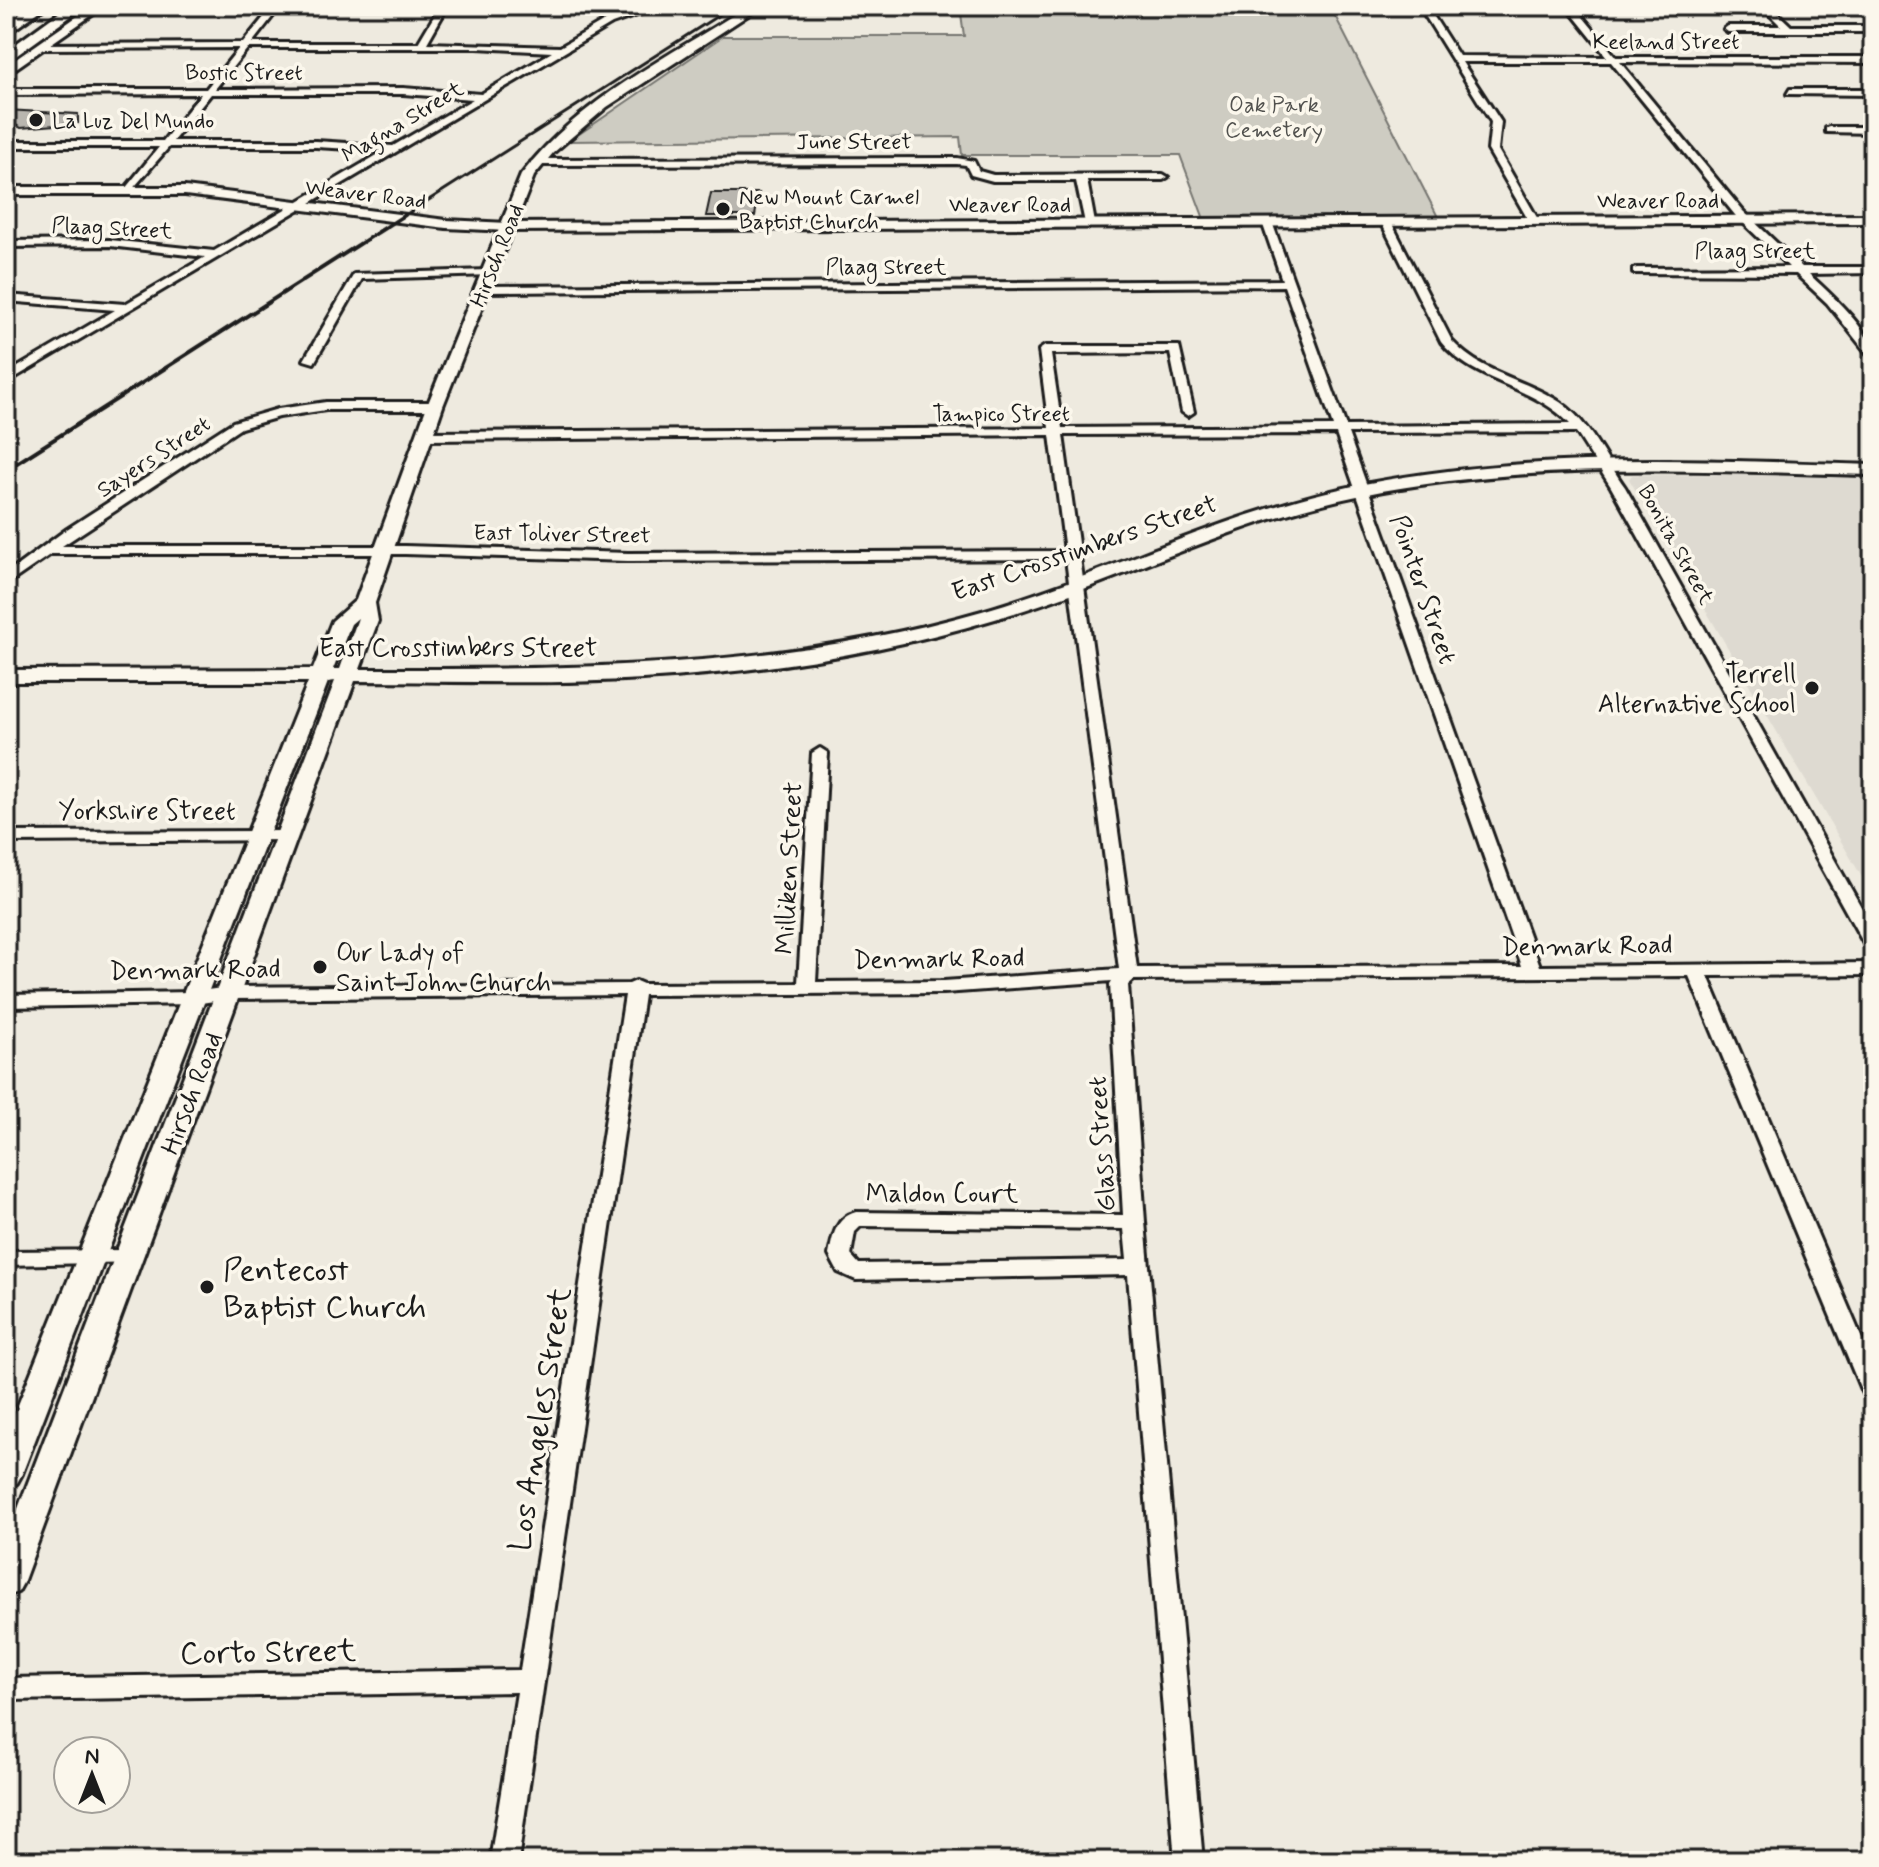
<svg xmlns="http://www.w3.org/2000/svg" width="1879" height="1867" font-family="Mynerve,sans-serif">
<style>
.built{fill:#dedad1}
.green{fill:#ceccc2;stroke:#75746f;stroke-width:2}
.building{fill:#b9b6af;stroke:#1c1c1c;stroke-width:2}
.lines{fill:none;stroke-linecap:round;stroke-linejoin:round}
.minor-casing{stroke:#1c1c1c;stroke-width:6}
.tertiary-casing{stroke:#1c1c1c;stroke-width:6}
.secondary-casing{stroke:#1c1c1c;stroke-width:6}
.motorway-casing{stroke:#1c1c1c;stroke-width:6}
.minor{fill:#fbf7ec;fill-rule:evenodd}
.tertiary{fill:#fbf7ec;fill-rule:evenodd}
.secondary{fill:#fbf7ec;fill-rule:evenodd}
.motorway{fill:#fbf7ec;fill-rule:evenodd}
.rail-far1{stroke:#1c1c1c;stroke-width:3}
.rail{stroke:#1c1c1c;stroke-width:4}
.poi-dot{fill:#1c1c1c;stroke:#fbf7ec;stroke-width:3}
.labels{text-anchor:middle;stroke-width:7;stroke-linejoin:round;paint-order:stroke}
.far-street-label{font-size:22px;fill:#1c1c1c;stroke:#fbf7ec}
.far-park-label{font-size:22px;fill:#51514e;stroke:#fbf7ec}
.far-poi-label{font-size:22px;fill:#1c1c1c;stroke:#fbf7ec;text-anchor:start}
.street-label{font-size:26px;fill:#1c1c1c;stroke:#fbf7ec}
.poi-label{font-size:26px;fill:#1c1c1c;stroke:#fbf7ec;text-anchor:end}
.near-poi-label{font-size:32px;fill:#1c1c1c;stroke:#fbf7ec;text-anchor:start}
.near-street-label{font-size:32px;fill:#1c1c1c;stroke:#fbf7ec}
</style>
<rect width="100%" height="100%" fill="#eeeadf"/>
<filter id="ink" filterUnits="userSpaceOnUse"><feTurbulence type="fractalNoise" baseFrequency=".0125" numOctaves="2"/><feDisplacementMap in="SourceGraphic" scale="16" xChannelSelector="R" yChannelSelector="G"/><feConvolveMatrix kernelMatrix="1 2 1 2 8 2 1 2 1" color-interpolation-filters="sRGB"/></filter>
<g filter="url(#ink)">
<!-- built -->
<path class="built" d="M1873 473V896L1629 479 1632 475Z"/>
<!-- green -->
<path class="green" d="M960 6H1330L1438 217 1204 219 1180 155H962L960 137 569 141 723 36H964Z"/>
<!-- building -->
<path class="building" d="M6 110 78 114V123L21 128 6 120Z
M711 193H759L755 216H706Z"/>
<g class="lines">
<!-- minor casing -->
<g class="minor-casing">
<path id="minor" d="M273 6H281L252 43H418L440 6H448L427 43 560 47 606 20 651 6H663L612 24 6 383V374L115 310 6 301V295L125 304 205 257 110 246 6 247V241L110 240 214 251 384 151 316 147H169L129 193 124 190 159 147H6V141H163L201 94 6 95V89H206L239 48 43 49 40 44 243 43ZM248 48H477L552 52 481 94 403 88 215 89ZM211 94H403L473 99 393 146 316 141H173Z
M1419 6H1427L1459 56 1607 57 1566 6H1574L1616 57H1873V63L1620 62 1743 211 1802 267H1873V273L1809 274C1827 291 1873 331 1873 357L1869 356 1827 303 1796 274 1633 273V269L1637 268 1789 267 1735 215 1611 62H1462L1501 122 1498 150 1539 221 1530 223 1488 150 1491 122Z
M1761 6H1770L1791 26H1873V32H1728L1724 29 1728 26H1781Z
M1790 89H1873V95L1787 94Z
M1829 127H1873V133L1826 132V128Z
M957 158 974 161 979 171 993 175 1163 174 1168 177 1163 180H1087L1095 223 1090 226 1085 223 1076 181H993L971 175 966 165 957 164 536 165 531 162 536 159Z
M1871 169H1873V175L1866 172Z
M1267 219 1272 222 1346 426 1570 424C1534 385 1475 384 1441 342L1381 222 1386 219 1391 222 1452 341C1482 374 1525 379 1560 402 1590 422 1605 459 1625 487L1873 928V949L1864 944 1611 487 1576 432 1348 433 1540 966 1873 963V975L1708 976 1873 1365V1400L1865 1398 1862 1392 1689 976 1134 980 1128 985 1145 1222 1203 1861H1175L1128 1275 856 1280 838 1272 829 1255C833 1236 835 1218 856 1212L1123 1215 1110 984 1112 981 944 993 644 995 518 1861H490L517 1692 6 1700V1678L520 1670 625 995 228 999 194 1004 6 1007V995L194 992 228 987 629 984 636 981 643 984 798 983 812 753 820 748 828 753 816 982 944 981 1119 969 1066 559 628 561 405 554H51L6 585V574L67 529 233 422 278 409 326 402H435L441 406 435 410H326L279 417 241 428 62 546H405L628 553 1065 551 1050 435 424 440 418 436 424 432 1049 428 1039 350 1045 346H1179L1194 412 1188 416 1182 412 1170 353 1051 354 1062 428 1333 426 1284 286 483 292 477 289 483 286 1282 280 1262 222ZM1336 434 1522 966 1137 968 1063 435ZM861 1226 1124 1229 1127 1260 859 1264 851 1255 855 1232Z
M488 270 492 271V275L362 279 314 363 304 360 354 274Z
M288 831 296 836 294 840 6 842V832Z
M129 1250 137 1252 140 1257 137 1262 6 1265V1251Z"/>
</g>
<!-- tertiary casing -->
<g class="tertiary-casing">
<path id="tertiary" d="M6 187H185L446 220 508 223 1873 215V223L508 231 446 228 185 195H6Z"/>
</g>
<!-- secondary casing -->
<g class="secondary-casing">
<path id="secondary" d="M92 6H105L6 75V66Z
M748 6H762L607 107 553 153 534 176 443 406 375 603 378 621 360 669C569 669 779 670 982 611 1111 573 1231 509 1364 484 1535 451 1700 460 1873 465V475C1702 471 1531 461 1362 495 1234 520 1119 583 995 619 882 653 760 672 643 679 548 685 451 681 355 681L23 1583 18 1592 6 1596V1540L335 681 328 682 22 1474 17 1483 6 1486V1435L308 682H6V670L313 669 332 621 356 600 427 406 521 175C579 99 670 56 748 6ZM358 618 340 669H333L351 624Z"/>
</g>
<!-- motorway casing -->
<g class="motorway-casing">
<path id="motorway" d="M30 6H47L6 35V23Z
M68 6H85L6 63V51Z"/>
</g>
<!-- minor -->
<use href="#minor" class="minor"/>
<!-- tertiary -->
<use href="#tertiary" class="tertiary"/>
<!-- secondary -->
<use href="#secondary" class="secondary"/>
<!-- motorway -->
<use href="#motorway" class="motorway"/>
<!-- rail-far1 -->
<path class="rail-far1" d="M402 217 733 6"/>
<!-- rail -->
<path class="rail" d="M6 470 405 215"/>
</g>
</g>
<!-- markers -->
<g class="poi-dot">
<circle cx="36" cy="120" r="8"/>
<circle cx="723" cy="209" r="8"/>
<circle cx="1812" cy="688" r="8"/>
<circle cx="320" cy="967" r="8"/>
<circle cx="207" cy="1287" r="8"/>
</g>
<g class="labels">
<!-- far-street labels -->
<g class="far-street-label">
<text x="1666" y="49">Keeland Street</text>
<text x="244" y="80">Bostic Street</text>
<text transform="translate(402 121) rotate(-31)" y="8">Magna Street</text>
<text x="854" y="149">June Street</text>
<text transform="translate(366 193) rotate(7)" y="8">Weaver Road</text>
<text x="1658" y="208">Weaver Road</text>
<text x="1010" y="212">Weaver Road</text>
<text transform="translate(112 227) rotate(3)" y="8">Plaag Street</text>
<text x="1755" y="258">Plaag Street</text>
<text transform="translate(496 255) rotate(-68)" y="8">Hirsch Road</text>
<text x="886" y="274">Plaag Street</text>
<text x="1001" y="421">Tampico Street</text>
<text transform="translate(153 456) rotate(-33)" y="8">Sayers Street</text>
<text transform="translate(562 533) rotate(1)" y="8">East Toliver Street</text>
<text transform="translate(1677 544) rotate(61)" y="8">Bonita Street</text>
</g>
<!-- far-park labels -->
<g class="far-park-label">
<text x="1274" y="112">Oak Park<tspan x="1274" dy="25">Cemetery</tspan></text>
</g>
<!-- far-poi labels -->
<g class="far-poi-label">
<text x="52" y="128">La Luz Del Mundo</text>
<text x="739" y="204">New Mount Carmel<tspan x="739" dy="25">Baptist Church</tspan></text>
</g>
<!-- street labels -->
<g class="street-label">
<text transform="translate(1084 547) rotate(-19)" y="9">East Crosstimbers Street</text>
<text transform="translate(1424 589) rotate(71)" y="9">Pointer Street</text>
<text x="458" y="656">East Crosstimbers Street</text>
<text x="147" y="819">Yorkshire Street</text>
<text transform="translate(788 868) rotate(-87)" y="9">Milliken Street</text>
<text transform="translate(1587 945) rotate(-1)" y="9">Denmark Road</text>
<text transform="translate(939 958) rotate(-1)" y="9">Denmark Road</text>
<text transform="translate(195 969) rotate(-1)" y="9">Denmark Road</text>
<text transform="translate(191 1093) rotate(-69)" y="9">Hirsch Road</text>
<text transform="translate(1101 1144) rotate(-94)" y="9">Glass Street</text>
<text x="942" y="1202">Maldon Court</text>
</g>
<!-- poi labels -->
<g class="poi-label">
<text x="1796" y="682">Terrell<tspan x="1796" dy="30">Alternative School</tspan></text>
<text x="336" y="961" text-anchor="start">Our Lady of<tspan x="336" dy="30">Saint John Church</tspan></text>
</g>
<!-- near-poi labels -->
<g class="near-poi-label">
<text x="223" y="1280">Pentecost<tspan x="223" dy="37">Baptist Church</tspan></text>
</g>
<!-- near-street labels -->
<g class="near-street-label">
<text transform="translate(539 1419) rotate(-81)" y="11">Los Angeles Street</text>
<text transform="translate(268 1651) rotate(-1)" y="11">Corto Street</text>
</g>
</g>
<!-- margin -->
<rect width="1879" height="1867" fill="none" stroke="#fbf7ec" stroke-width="32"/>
<rect x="16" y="16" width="1847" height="1835" fill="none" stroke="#1c1c1c" stroke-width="3" filter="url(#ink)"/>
<!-- north arrow -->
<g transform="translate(92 1775)"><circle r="38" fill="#fbf7ec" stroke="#a29f99" stroke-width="2"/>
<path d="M0-6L14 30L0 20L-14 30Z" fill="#1c1c1c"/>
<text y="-12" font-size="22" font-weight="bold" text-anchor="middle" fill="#1c1c1c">N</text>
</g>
</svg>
